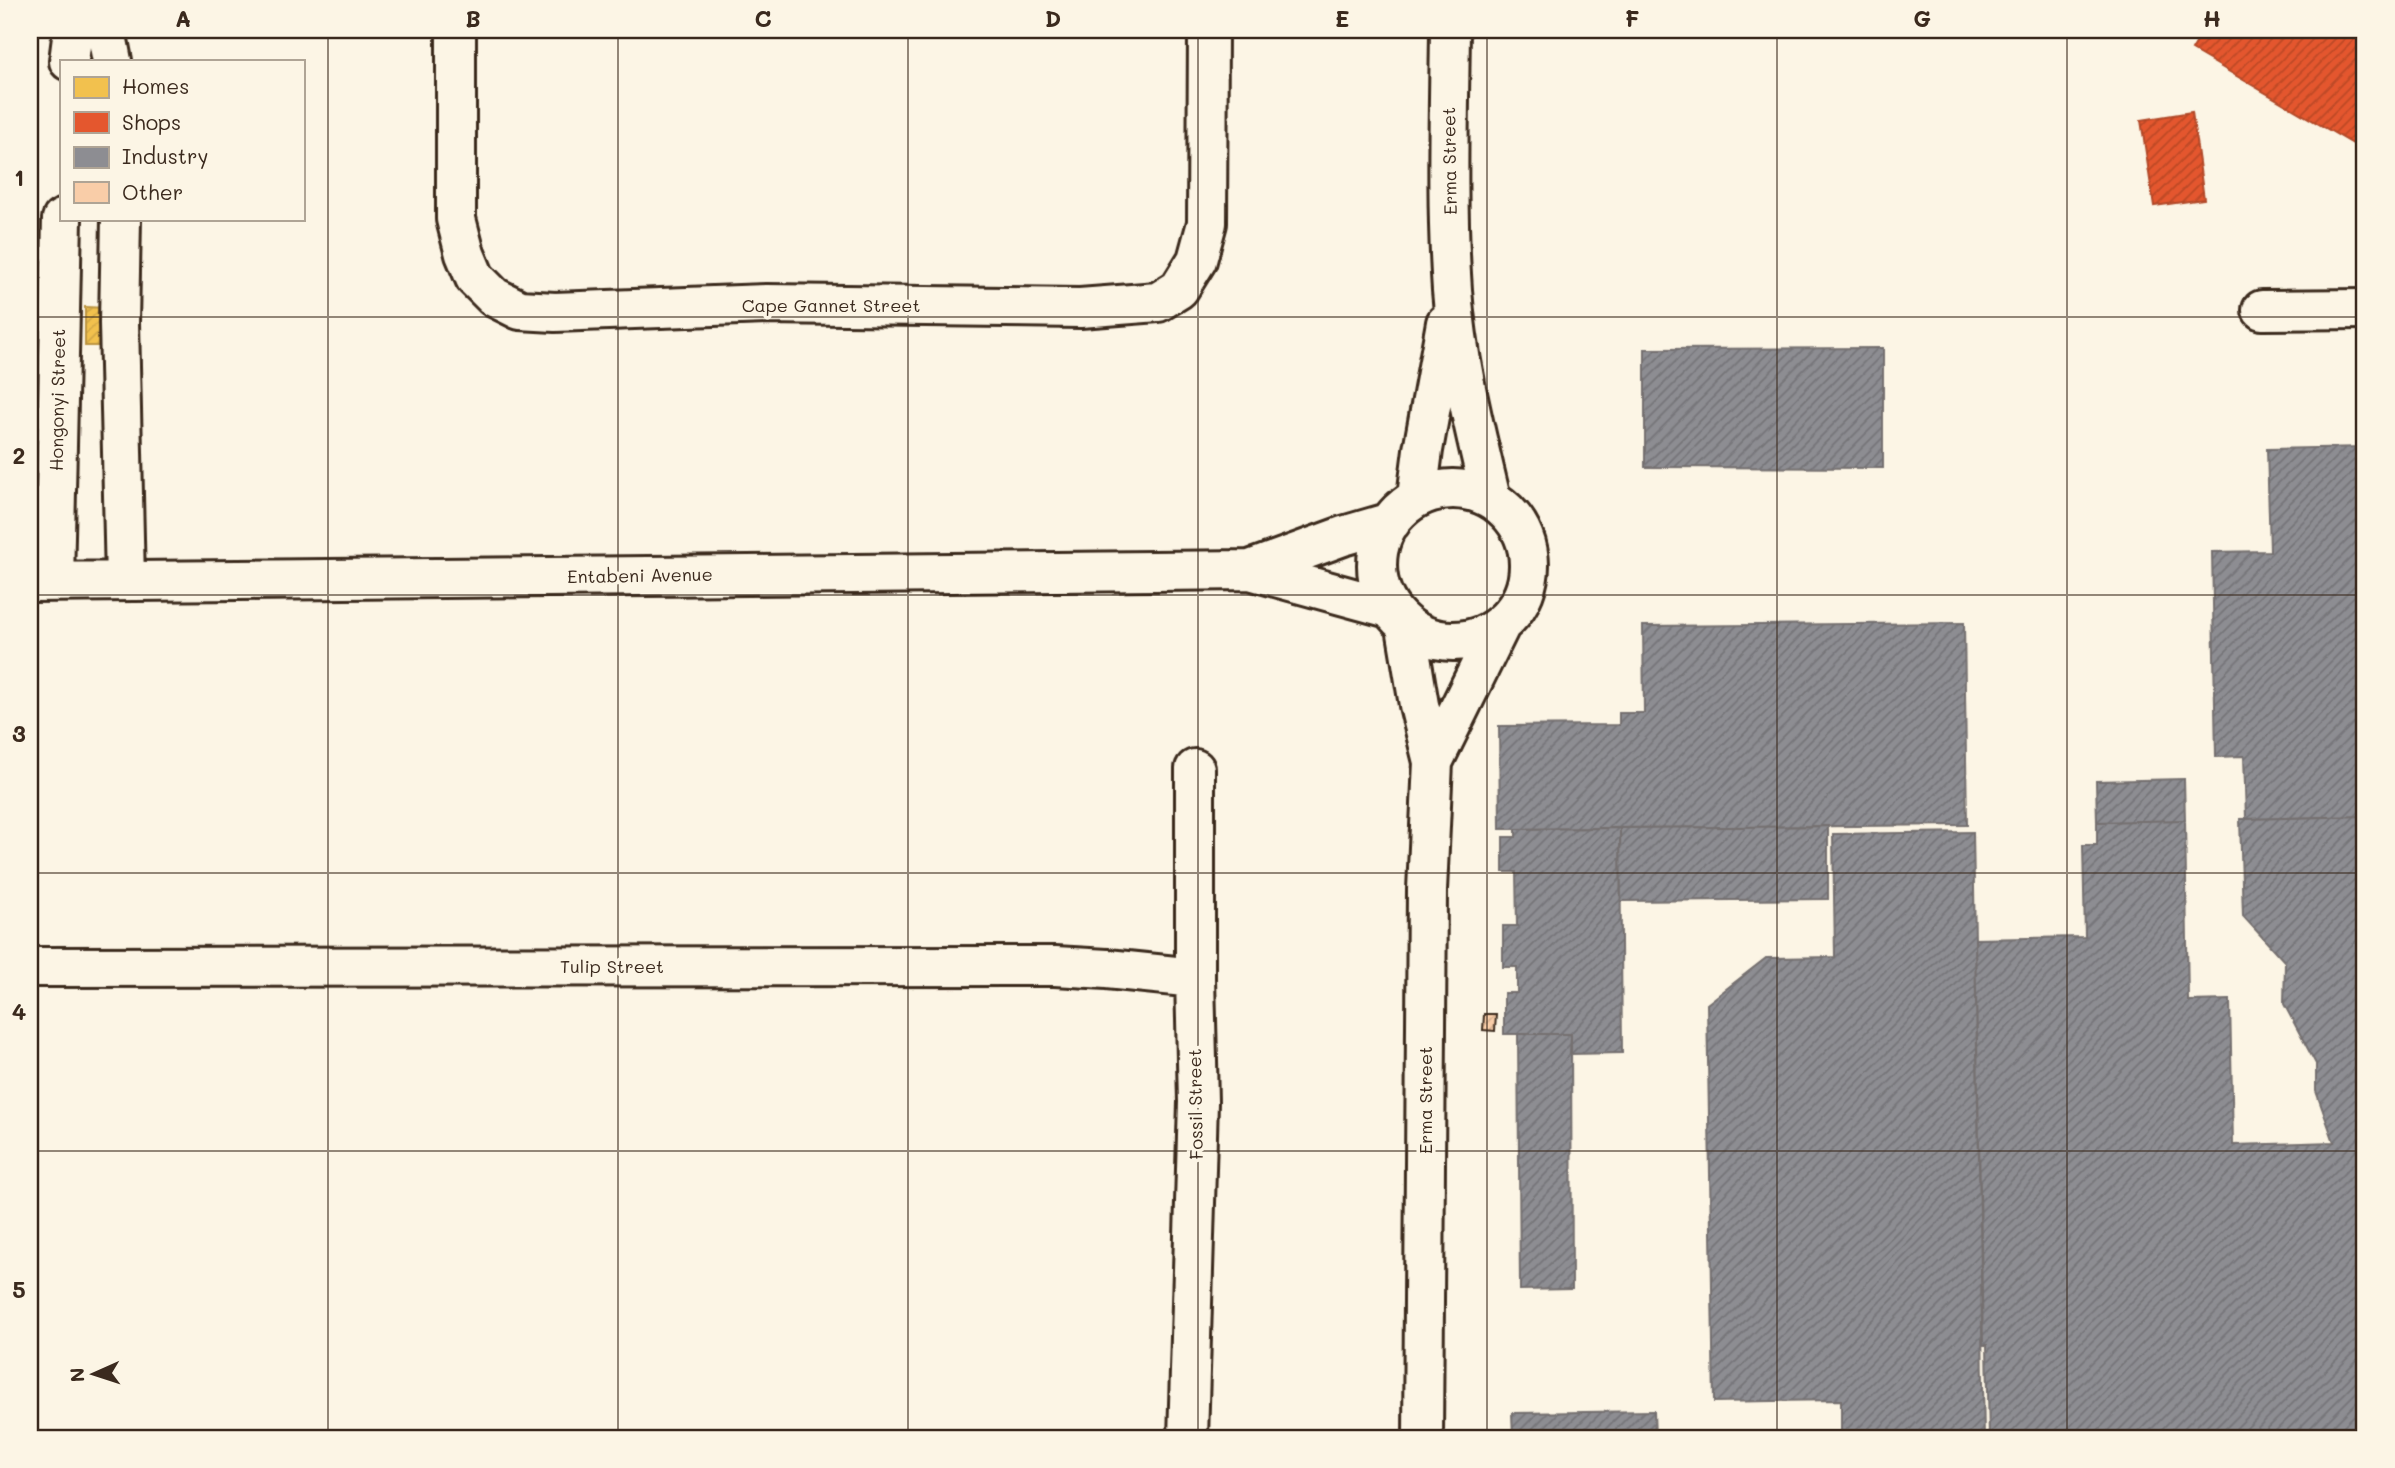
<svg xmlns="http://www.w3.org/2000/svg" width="2395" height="1468" font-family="Mali,sans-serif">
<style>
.homes{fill:url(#homes-hatch);stroke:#bb9440;stroke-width:2}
.shops{fill:url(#shops-hatch);stroke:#b14a29;stroke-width:2}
.industry{fill:url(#industry-hatch);stroke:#746f6f;stroke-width:2}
.building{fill:url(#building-hatch);stroke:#3b2a1e;stroke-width:2}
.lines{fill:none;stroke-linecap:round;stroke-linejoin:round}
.minor-casing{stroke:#3b2a1e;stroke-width:44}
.minor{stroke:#fcf5e5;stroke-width:38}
.grid{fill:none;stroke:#3b2a1e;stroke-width:2;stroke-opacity:0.55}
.labels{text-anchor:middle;stroke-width:7;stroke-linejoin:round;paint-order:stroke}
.street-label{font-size:18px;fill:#3b2a1e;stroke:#fcf5e5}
.neatline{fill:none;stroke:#3b2a1e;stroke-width:2.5}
.grid-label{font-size:23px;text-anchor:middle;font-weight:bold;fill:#3b2a1e}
</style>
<defs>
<pattern id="homes-hatch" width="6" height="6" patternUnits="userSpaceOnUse" patternTransform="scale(1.75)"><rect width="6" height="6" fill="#f2c14e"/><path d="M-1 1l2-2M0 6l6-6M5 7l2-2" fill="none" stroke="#d0a644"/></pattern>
<pattern id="shops-hatch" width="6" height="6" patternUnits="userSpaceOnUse" patternTransform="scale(1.75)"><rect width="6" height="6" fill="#e4572e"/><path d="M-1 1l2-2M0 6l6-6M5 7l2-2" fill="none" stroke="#ba4827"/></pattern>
<pattern id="industry-hatch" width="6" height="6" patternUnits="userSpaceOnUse" patternTransform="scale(1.75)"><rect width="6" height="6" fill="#8d8d92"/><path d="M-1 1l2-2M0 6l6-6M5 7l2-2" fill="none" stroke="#747377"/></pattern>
<pattern id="building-hatch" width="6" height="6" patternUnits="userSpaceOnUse" patternTransform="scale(1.75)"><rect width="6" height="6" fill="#f9cda8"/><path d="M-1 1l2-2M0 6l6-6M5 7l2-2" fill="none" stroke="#d6b090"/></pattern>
</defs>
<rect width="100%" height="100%" fill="#fcf5e5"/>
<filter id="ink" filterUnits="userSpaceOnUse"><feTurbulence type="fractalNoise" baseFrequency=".0143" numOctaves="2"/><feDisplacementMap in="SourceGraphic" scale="14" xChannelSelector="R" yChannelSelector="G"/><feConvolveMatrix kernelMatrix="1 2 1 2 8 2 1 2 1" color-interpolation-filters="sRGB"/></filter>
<g filter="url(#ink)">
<!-- homes -->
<path class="homes" d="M85 307 107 308 106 346H85Z"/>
<!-- shops -->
<path class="shops" d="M2204 30H2365V151L2192 50Z
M2192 112 2204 199 2154 206 2141 120Z"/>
<!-- industry -->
<path class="industry" d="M1883 348V468L1645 467V349Z
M2365 447V816L2246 819 2244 756 2216 757 2212 552 2270 551 2267 449Z
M1964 623 1967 825 1500 829 1499 726 1619 725V713H1644L1643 626Z
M2184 779 2185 820 2097 822 2096 781Z
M2365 816V1438H1989L1987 1345H1983L1975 939 2085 937 2083 845H2097V822L2185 820 2188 1001 2230 1000 2233 1145 2334 1142 2316 1091V1064L2284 1004 2285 962 2243 916 2240 819Z
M1828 826V899L1621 901 1620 828Z
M1620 828 1622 1053 1570 1054 1571 1034H1504V993H1517V967H1503V926H1517L1516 872H1503V837H1516V829Z
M1973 832 1984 1438H1841V1400L1714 1402 1707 1004 1766 958 1835 957 1833 834Z
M1518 1034H1571L1572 1289 1520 1290Z
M1654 1411 1655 1438H1513L1512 1413Z"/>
<!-- building -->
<path class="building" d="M1484 1014H1496L1495 1031 1483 1030Z"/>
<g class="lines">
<!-- minor casing -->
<g class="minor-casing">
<path id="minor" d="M106 30 112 61
M456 30V219L465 254 475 278 494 297 520 310 555 312 766 304 1080 308 1158 302 1179 289 1197 260 1207 223 1208 30
M1450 30C1449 116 1446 204 1452 290 1457 360 1475 431 1491 499
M69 61 73 30
M121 219 119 323 125 581
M2262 310 2365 309
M1377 565a76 76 0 1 1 152 0a76 76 0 1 1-152 0Z
M1417 497 1423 450 1446 323
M1250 570 1343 536 1391 522
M54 581 62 219
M30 582 1250 570 1389 608
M1406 627 1419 705 1433 762 1427 890 1423 1438
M1433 762 1500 626
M30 967 1055 966 1107 969 1195 978
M1188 1438 1198 1102 1195 978V769"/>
</g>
<!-- minor -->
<use href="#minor" class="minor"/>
</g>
</g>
<!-- grid -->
<path class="grid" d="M328 30V1438M618 30V1438M908 30V1438M1198 30V1438M1487 30V1438M1777 30V1438M2067 30V1438M30 317H2365M30 595H2365M30 873H2365M30 1151H2365"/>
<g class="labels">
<!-- street labels -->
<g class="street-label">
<text transform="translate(1450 161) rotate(-91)" y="6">Erma Street</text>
<text x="831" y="312">Cape Gannet Street</text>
<text transform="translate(58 400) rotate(-89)" y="6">Hongonyi Street</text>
<text transform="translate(640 576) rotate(-1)" y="6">Entabeni Avenue</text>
<text x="612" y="973">Tulip Street</text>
<text transform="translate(1426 1100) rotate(-90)" y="6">Erma Street</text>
<text transform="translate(1196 1104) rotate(-91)" y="6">Fossil Street</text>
</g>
</g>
<!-- margin -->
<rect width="2395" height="1468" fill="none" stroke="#fcf5e5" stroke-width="77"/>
<!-- legend -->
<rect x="60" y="60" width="245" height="161" fill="#fcf5e5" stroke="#afa495" stroke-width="2"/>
<rect x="74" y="77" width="35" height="21" fill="#f2c14e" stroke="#afa495" stroke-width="2"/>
<text x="122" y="94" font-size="21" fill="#3b2a1e">Homes</text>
<rect x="74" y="112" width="35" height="21" fill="#e4572e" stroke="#afa495" stroke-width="2"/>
<text x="122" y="130" font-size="21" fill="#3b2a1e">Shops</text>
<rect x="74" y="147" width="35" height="21" fill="#8d8d92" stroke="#afa495" stroke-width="2"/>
<text x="122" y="164" font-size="21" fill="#3b2a1e">Industry</text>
<rect x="74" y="182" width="35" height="21" fill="#f9cda8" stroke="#afa495" stroke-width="2"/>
<text x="122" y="200" font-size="21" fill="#3b2a1e">Other</text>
<!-- north arrow -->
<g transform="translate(94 1374) rotate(267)" stroke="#fcf5e5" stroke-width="5" paint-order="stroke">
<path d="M0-5L12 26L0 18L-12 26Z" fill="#3b2a1e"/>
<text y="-10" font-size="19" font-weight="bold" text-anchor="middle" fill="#3b2a1e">N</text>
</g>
<rect x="38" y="38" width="2318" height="1392" class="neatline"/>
<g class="grid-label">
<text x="183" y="27">A</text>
<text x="473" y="27">B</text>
<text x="763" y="27">C</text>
<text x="1053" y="27">D</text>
<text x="1342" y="27">E</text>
<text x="1632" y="27">F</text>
<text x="1922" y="27">G</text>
<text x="2212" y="27">H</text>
<text x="19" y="186">1</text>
<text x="19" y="464">2</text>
<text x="19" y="742">3</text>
<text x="19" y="1020">4</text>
<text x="19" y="1298">5</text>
</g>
</svg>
